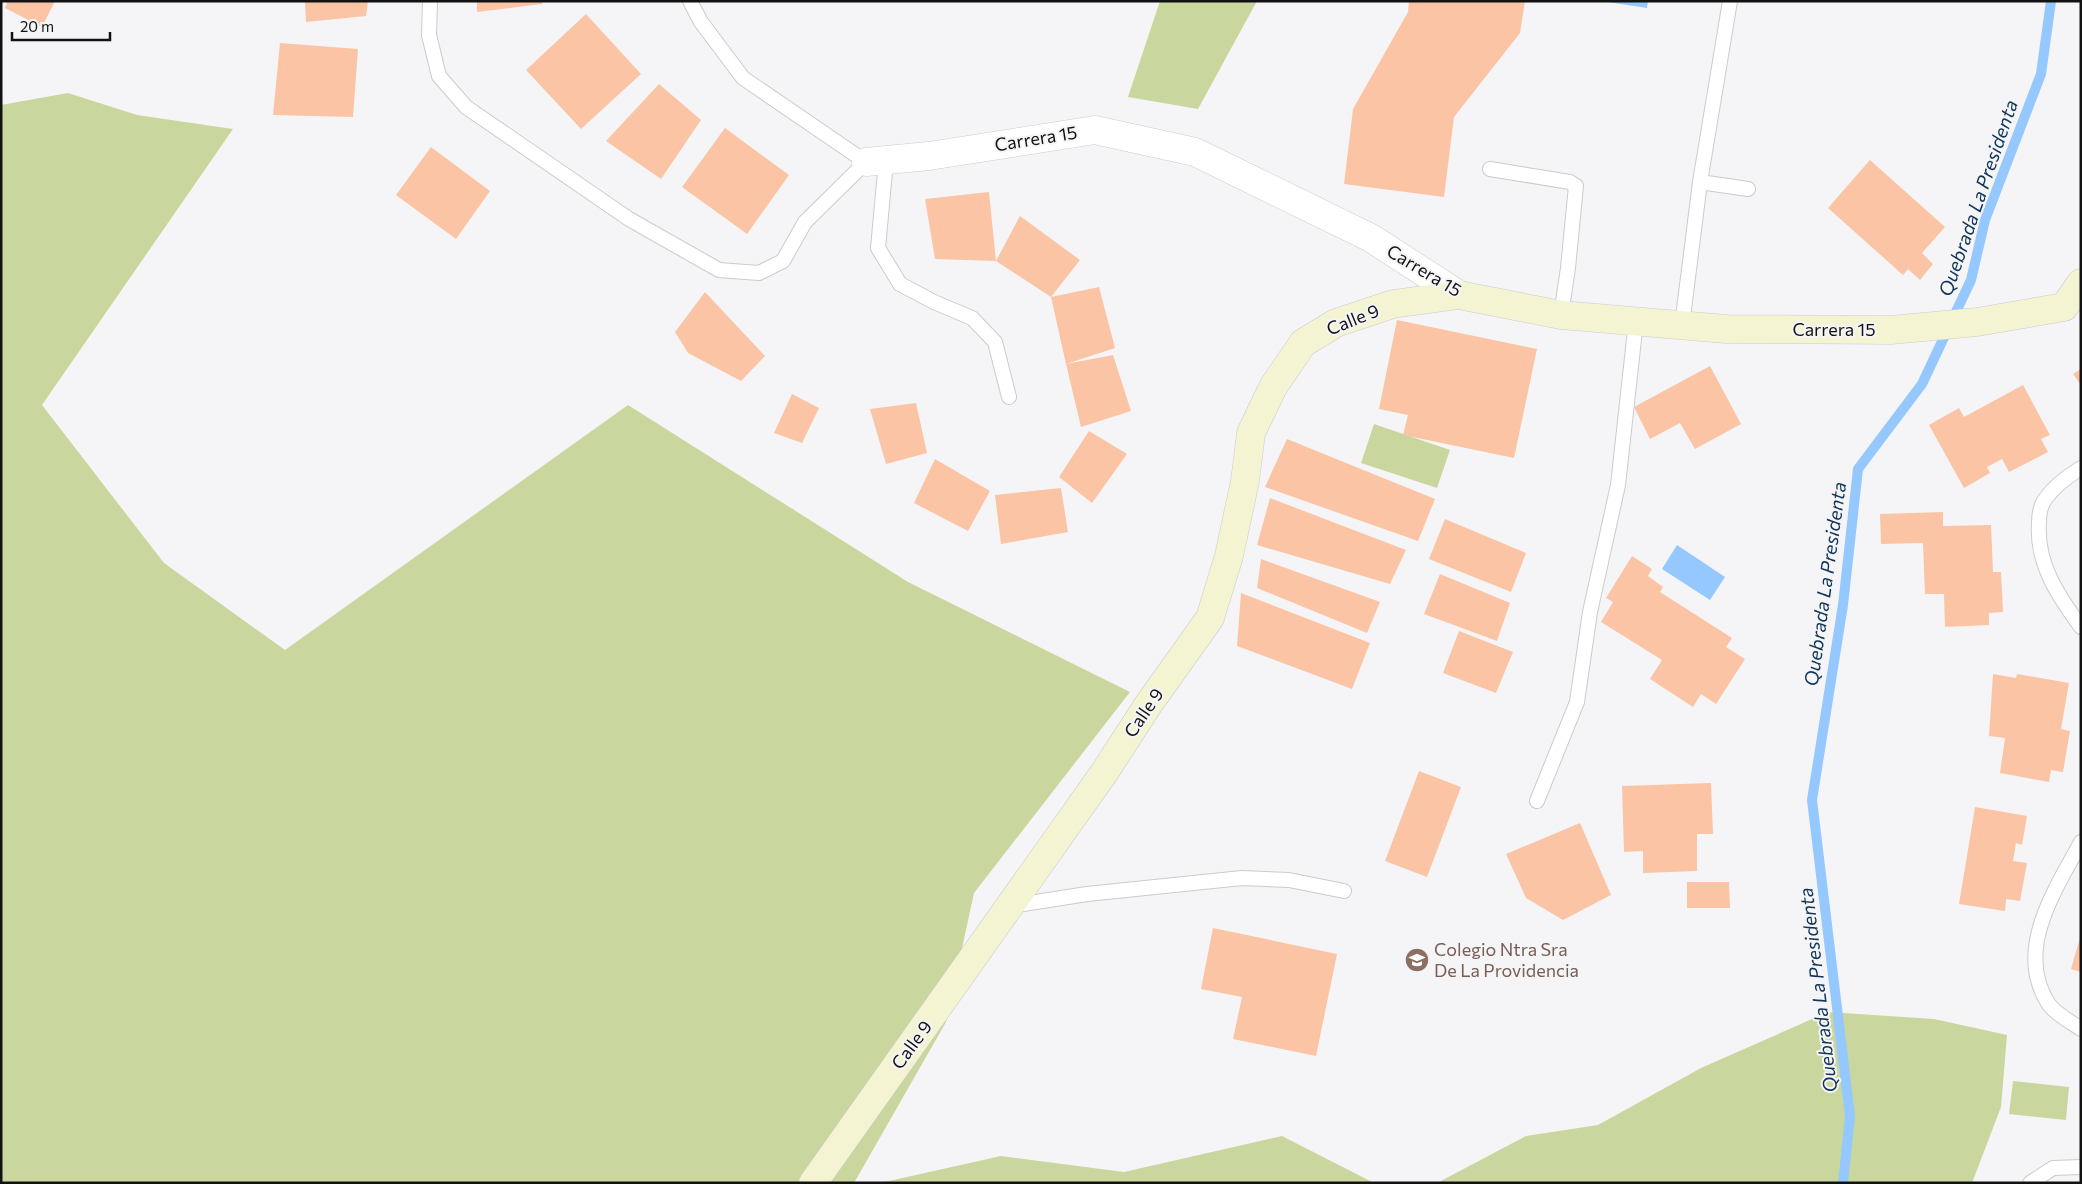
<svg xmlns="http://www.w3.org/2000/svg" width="2082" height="1184" font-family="Commissioner,sans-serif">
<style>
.green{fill:#c9d79e}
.water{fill:#94c8ff}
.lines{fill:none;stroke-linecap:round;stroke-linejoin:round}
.stream{stroke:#94c8ff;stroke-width:10}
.building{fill:#fbc4a4}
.lane-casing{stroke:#cbcbcd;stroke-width:16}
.street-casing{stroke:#cbcbcd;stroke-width:29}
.secondary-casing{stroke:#cbcbcd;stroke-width:29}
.lane{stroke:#fff;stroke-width:14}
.street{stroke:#fff;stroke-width:28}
.secondary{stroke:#f4f3d2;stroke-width:28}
.labels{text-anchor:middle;stroke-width:4;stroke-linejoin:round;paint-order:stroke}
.street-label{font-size:18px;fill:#121213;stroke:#f5f5f7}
.education-label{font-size:18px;fill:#785e54;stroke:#f5f5f7;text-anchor:start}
.water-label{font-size:19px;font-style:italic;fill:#103558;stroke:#f5f5f7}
</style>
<rect width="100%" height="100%" fill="#f5f5f7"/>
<!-- green -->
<path class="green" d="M1160 1H1257L1198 109 1128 97Z
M68 93 137 115 233 129 42 405 164 563 285 650 628 405 908 582 1130 692 974 893 946 1022 854 1183H1V105Z
M1374 424 1450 450 1437 488 1361 463Z
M1828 1012 1934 1019 2007 1035 2001 1107 1972 1183H1437L1526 1136 1598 1125 1701 1068Z
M2013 1081 2069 1087 2066 1120 2009 1114Z
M1282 1136 1374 1183H880L1001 1156 1124 1172Z"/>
<!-- water -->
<path class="water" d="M1601 1H1648L1647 8Z
M1677 545 1725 577 1710 600 1662 569Z"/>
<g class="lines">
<!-- stream -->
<path class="stream" d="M1843 1183 1850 1116 1812 800 1843 605 1858 469 1922 384 1971 280 1985 220 2041 74 2051 1"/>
</g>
<!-- building -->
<path class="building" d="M8 1H55L42 27 5 8Z
M305 1H368L366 16 306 22Z
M477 1H542V4L477 12Z
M1409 1H1525L1520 33 1454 117 1444 197 1344 184 1353 109 1408 12Z
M586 14 641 74 581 129 526 70Z
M280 43 358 49 353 117 273 115Z
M659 84 701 120 661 179 606 141Z
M725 128 789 175 747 234 682 187Z
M431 147 490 191 456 239 396 195Z
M1870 160 1945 227 1922 253 1933 264 1920 280 1908 269 1903 275 1828 208Z
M989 192 996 261 1020 216 1080 260 1051 297 996 261 935 259 925 199Z
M1099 287 1115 348 1066 364 1051 297Z
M705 292 765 356 741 381 688 353 675 332Z
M1397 320 1537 349 1514 458 1403 435 1408 415 1379 409Z
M1113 355 1131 411 1081 427 1066 364Z
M1710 366 1741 424 1695 449 1680 423 1650 439 1634 407Z
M2081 369V385L2073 374Z
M2023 385 2050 435 2041 439 2048 452 2009 472 2002 459 1987 467 1990 473 1964 488 1929 425 1959 408 1964 417Z
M792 394 819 408 802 443 774 433Z
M916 403 927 453 886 464 870 409Z
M1089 431 1127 454 1092 503 1059 477Z
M1287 439 1435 499 1418 541 1265 487Z
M935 459 990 491 968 531 914 503Z
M1061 488 1068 532 1001 544 995 495Z
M1270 498 1406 550 1390 584 1257 545Z
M1943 512V526L1991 525 1993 572H2001L2003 612 1989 613V625L1945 627 1944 594H1925L1923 543 1881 544 1880 514Z
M1445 519 1526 553 1511 592 1429 559Z
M1632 556 1652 569 1648 576 1663 587 1660 592 1732 638 1726 647 1745 659 1716 704 1701 694 1693 707 1650 679 1662 660 1601 622 1613 602 1606 598Z
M1261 559 1380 602 1367 633 1257 588Z
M1440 574 1510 603 1497 641 1424 614Z
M1241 593 1370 643 1352 689 1237 646Z
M1459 631 1513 652 1496 693 1443 673Z
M1993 674 2016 678 2017 674 2069 683 2061 729 2070 731 2063 772 2051 770 2049 782 2000 773 2005 738 1989 736Z
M1419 771 1461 787 1427 877 1385 861Z
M1711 783 1713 834H1697V871L1643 873V851L1624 852 1622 786Z
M1975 807 2027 816 2022 845 2016 843 2013 861 2027 863 2020 901 2006 899 2005 911 1959 904Z
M1580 823 1611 895 1563 920 1526 898 1506 854Z
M1687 882H1729L1730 908H1687Z
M1213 928 1337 954 1316 1056 1233 1039 1242 997 1201 989Z
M2080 938H2081V972L2071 969Z"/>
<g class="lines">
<!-- lane casing -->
<g class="lane-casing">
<path id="lane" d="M430 1 429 35 439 76 466 107 629 219 719 270 759 273 783 261 805 222 866 162 743 78 701 22 690 1
M886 161 878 248 900 284 934 302 972 318 995 342 1009 397
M1490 169 1570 182 1576 186 1568 268 1561 315
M1700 182 1748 189
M1682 325 1700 182 1730 1
M2081 468C2068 476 2055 485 2046 498 2041 504 2039 515 2039 523 2036 563 2058 596 2081 627
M1537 801 1577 702 1590 612 1618 485 1636 321
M2081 842C2056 889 2014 949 2048 1003 2054 1013 2071 1022 2081 1029
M1011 906 1087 894 1242 878 1289 880 1344 891
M2030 1183 2053 1168 2081 1167"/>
</g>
<!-- street casing -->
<g class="street-casing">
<path id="street" d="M866 162 929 156 1095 130 1195 152 1371 238 1459 295"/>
</g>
<!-- secondary casing -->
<g class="secondary-casing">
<path id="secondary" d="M813 1183 1104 773 1148 705 1210 618 1229 556 1245 481 1251 433 1273 387 1303 343 1336 323 1393 304 1459 295 1561 315 1726 329 1891 330 1977 322 2064 307 2081 283"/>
</g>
<!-- lane -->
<use href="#lane" class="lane"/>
<!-- street -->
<use href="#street" class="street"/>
<!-- secondary -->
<use href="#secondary" class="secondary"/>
</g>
<!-- icons -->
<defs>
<g id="school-disc" transform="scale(1.25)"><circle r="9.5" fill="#8d6e63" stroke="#f5f5f7"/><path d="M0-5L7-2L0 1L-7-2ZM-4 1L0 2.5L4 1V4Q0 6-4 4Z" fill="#fff"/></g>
</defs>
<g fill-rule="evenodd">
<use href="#school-disc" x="1417" y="960"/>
</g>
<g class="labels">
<!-- street labels -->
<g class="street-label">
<text transform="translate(1036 139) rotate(-9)" y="6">Carrera 15</text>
<text transform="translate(1424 271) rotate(31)" y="6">Carrera 15</text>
<text transform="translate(1353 320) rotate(-22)" y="6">Calle 9</text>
<text x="1834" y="336">Carrera 15</text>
<text transform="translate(1144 713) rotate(-56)" y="6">Calle 9</text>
<text transform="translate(912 1045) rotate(-54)" y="6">Calle 9</text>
</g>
<!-- education labels -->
<g class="education-label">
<text x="1434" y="956">Colegio Ntra Sra<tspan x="1434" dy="21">De La Providencia</tspan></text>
</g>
<!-- water labels -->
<g class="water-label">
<text transform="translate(1978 198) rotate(-71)" y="7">Quebrada La Presidenta</text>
<text transform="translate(1825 584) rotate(-82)" y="7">Quebrada La Presidenta</text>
<text transform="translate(1818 990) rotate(-97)" y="7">Quebrada La Presidenta</text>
</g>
</g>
<!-- border -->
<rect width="2082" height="1184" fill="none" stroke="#121213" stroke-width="5"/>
<!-- scale -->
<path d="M12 32v8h98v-8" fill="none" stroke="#121213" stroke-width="2.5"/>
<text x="20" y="32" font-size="15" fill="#121213" stroke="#f5f5f7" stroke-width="4" paint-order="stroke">20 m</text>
</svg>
